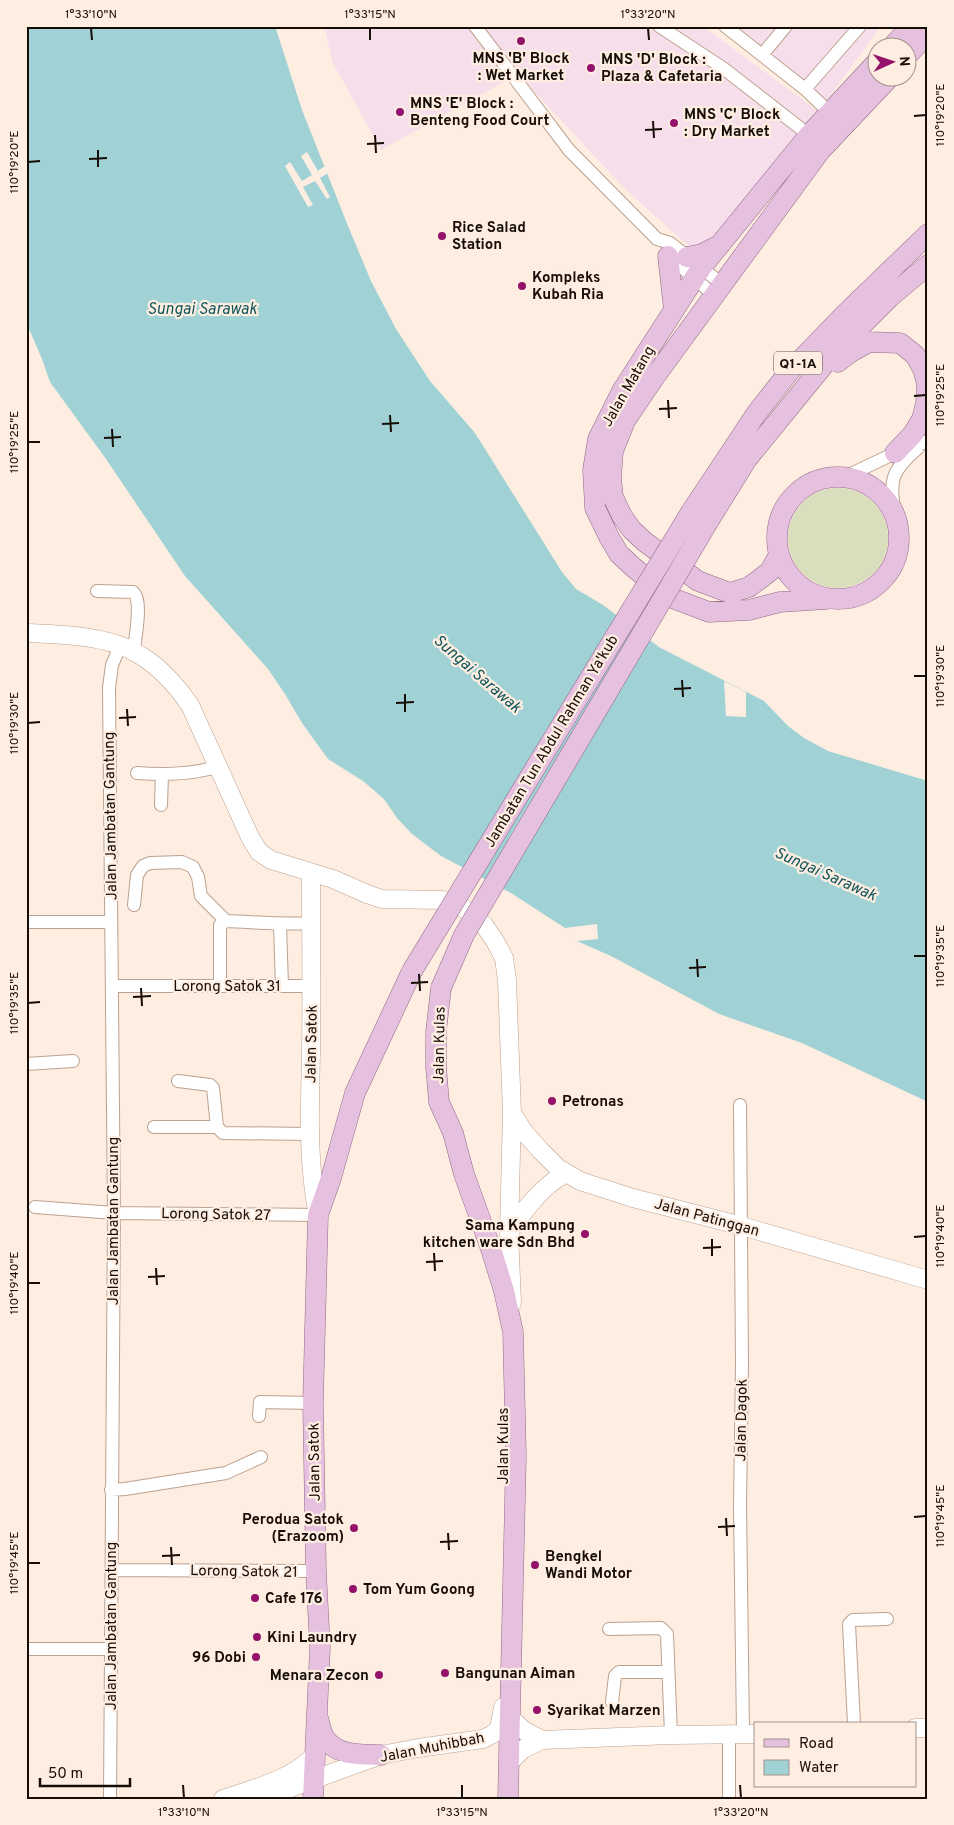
<svg xmlns="http://www.w3.org/2000/svg" width="954" height="1825" font-family="Overpass,sans-serif">
<style>
.commercial{fill:#f6dfeb}
.green{fill:#d9debd}
.water{fill:#a0d2d5}
.pier{fill:#feede1}
.lines{fill:none;stroke-linecap:round;stroke-linejoin:round}
.street-casing{stroke:#bca18e;stroke-width:14}
.secondary-casing{stroke:#bca18e;stroke-width:19}
.primary-casing{stroke:#926786;stroke-width:21}
.street{stroke:#fff;stroke-width:12}
.secondary{stroke:#fff;stroke-width:18}
.primary{stroke:#e6c1df;stroke-width:20}
.primary-bridge-casing{stroke:#926786;stroke-width:21;stroke-linecap:butt}
.primary-bridge{stroke:#e6c1df;stroke-width:20}
.ticks{fill:none;stroke:#170d07;stroke-width:2}
.poi-dot{fill:#94126b;stroke:#feede1;stroke-width:2}
.labels{text-anchor:middle;stroke-width:4.5;stroke-linejoin:round;paint-order:stroke}
.shield{fill:#feede1;stroke:#5c5048;stroke-width:1}
.shield-label{font-size:14px;font-weight:bold;fill:#170d07}
.poi-label{font-size:15px;font-weight:bold;fill:#170d07;stroke:#feede1;text-anchor:start}
.street-label{font-size:15px;fill:#170d07;stroke:#feede1}
.water-label{font-size:16px;font-style:italic;fill:#10575b;stroke:#feede1}
.neatline{fill:none;stroke:#170d07;stroke-width:2}
.ticks-label{font-size:12px;text-anchor:middle;fill:#170d07}
</style>
<rect width="100%" height="100%" fill="#feede1"/>
<!-- commercial -->
<path class="commercial" d="M324 26H703L819 112 699 255 625 189 518 74 381 150 333 63Z
M729 26H881L824 104Z"/>
<!-- green -->
<path class="green" d="M788 538a50 50 0 1 1 100 0a50 50 0 1 1-100 0Z"/>
<!-- water -->
<path class="water" d="M26 26H275L302 110 348 226 371 281 396 329 430 381 475 433 562 572 576 589 603 605 659 647 764 701 788 726 804 738 828 751 928 781V1102L802 1043 719 1014 613 957 577 941 565 928 511 893 441 856 412 834 397 818 384 799 363 781 328 759 302 723 285 694 268 669 185 576 106 459 50 382 42 359 26 322Z"/>
<!-- pier -->
<path class="pier" d="M307 152 318 171 325 166 328 173 320 178 330 197 327 199 315 181 303 187 313 205 308 207 285 166 290 162 302 181 312 175 301 156Z
M724 681 746 692V717L726 716Z
M597 924 598 939 577 941 565 928Z"/>
<g class="lines">
<!-- street casing -->
<g class="street-casing">
<path id="street" d="M475 26 569 150 657 239 670 243 722 284
M659 26 723 68 809 135
M725 26 805 89 829 112
M762 55 786 26
M805 89 860 26
M667 255 714 295
M845 477 895 453 928 441
M895 517C890 480 889 473 918 448
M97 591 133 592C143 600 135 637 134 651
M137 773C164 775 193 775 219 766
M161 805 162 775
M134 905 137 875 143 866 150 863 182 862 193 867 198 877 201 896 226 921
M26 922H111
M280 925 282 986
M112 986H312
M220 986V925L226 921C255 922 282 925 311 923
M26 1064 73 1061
M178 1081 210 1085 213 1088 217 1127 223 1133 310 1134
M740 1105 742 1364 740 1506 743 1734
M154 1127H217
M35 1207 114 1213 318 1215
M259 1416 260 1402 313 1403
M111 1490 125 1489 226 1473 261 1457
M112 1570 316 1571
M609 1629 661 1628 667 1634 671 1735
M26 1649H111
M612 1702 615 1676 619 1672H668
M854 1724 849 1624 853 1620 887 1619
M729 1735V1799
M110 1799 114 1213 109 688 112 665 120 646"/>
</g>
<!-- secondary casing -->
<g class="secondary-casing">
<path id="secondary" d="M26 633C102 636 143 638 190 705L250 837 259 852 271 860 333 879 367 894 382 899 442 900 465 909 484 925 495 941 504 958 507 980 512 1113 509 1232 512 1303
M311 873C311 932 312 992 311 1052 310 1106 307 1161 318 1215
M512 1113 524 1132 541 1151 558 1168 580 1181 633 1198 742 1226 928 1280
M509 1232C525 1209 541 1187 566 1173
M510 1717 523 1730 542 1740
M915 1728H928
M510 1762 523 1749 542 1740 671 1735 755 1734
M223 1799C255 1788 291 1780 315 1755
M260 1799 381 1755 418 1748 483 1739 493 1734 499 1729 503 1707"/>
</g>
<!-- primary casing -->
<g class="primary-casing">
<path id="primary" d="M891 48 911 26
M906 57 928 33
M668 256 674 310
M687 257 702 254 718 246
M838 362 851 352 869 342 900 343 915 355 923 369 927 384 926 403 922 419 913 434 895 453
M777 538a61 61 0 1 1 122 0a61 61 0 1 1-122 0Z
M691 512 756 414 789 372 845 314 928 234
M708 522 747 459 831 356 890 297 928 265
M779 555 770 571 760 579 749 587 730 593 698 581 645 542 632 530 622 516 613 497 611 478 613 451 625 421 656 375 820 151 889 78
M826 599 780 602 749 610 709 612 672 598 633 567 619 554 609 537 595 508 593 470 598 439 622 391 701 268 809 135 876 63
M441 988 436 1032V1067L439 1102 453 1133 464 1174 491 1249 504 1291 513 1332 516 1456 508 1799
M318 1718C320 1724 321 1732 324 1737 337 1757 361 1754 381 1755
M313 1799 320 1648 316 1571 313 1403 318 1215 331 1178 355 1093 412 971"/>
</g>
<!-- street -->
<use href="#street" class="street"/>
<!-- secondary -->
<use href="#secondary" class="secondary"/>
<!-- primary -->
<use href="#primary" class="primary"/>
<!-- primary-bridge casing -->
<g class="primary-bridge-casing">
<path id="primary-bridge" d="M412 971 691 512
M441 988 464 935 708 522"/>
</g>
<!-- primary-bridge -->
<use href="#primary-bridge" class="primary-bridge"/>
</g>
<!-- ticks -->
<path class="ticks" d="M91 28 92 40M370 28V40M648 28 649 40M914 116 926 115M653 121 654 138M645 130 662 129M375 135 376 153M367 144 384 143M98 150V167M89 159 107 158M28 162 40 161M914 396 926 395M668 400 669 418M659 409 677 408M390 415 391 432M382 424 399 423M112 429 113 447M104 438 121 437M28 442H40M914 676H926M682 680 683 697M674 689 691 688M405 694V712M396 703 414 702M127 709 128 726M119 718 136 717M28 723 40 722M914 956H926M697 959 698 977M689 968 706 967M419 974 420 991M411 983 428 982M141 988 142 1006M133 997 151 996M28 1003 40 1002M914 1237 926 1236M712 1239V1256M703 1248 721 1247M434 1253 435 1271M426 1262 443 1261M156 1268 157 1285M148 1277 165 1276M28 1283H40M914 1517 926 1516M726 1518 727 1536M718 1527 735 1526M448 1533 449 1550M440 1542 458 1541M171 1547 172 1565M162 1556 180 1555M28 1563H40M183 1785 184 1798M462 1785V1798M740 1785 741 1798"/>
<!-- markers -->
<g class="poi-dot">
<circle cx="521" cy="41" r="5"/>
<circle cx="591" cy="68" r="5"/>
<circle cx="400" cy="112" r="5"/>
<circle cx="674" cy="123" r="5"/>
<circle cx="442" cy="236" r="5"/>
<circle cx="522" cy="286" r="5"/>
<circle cx="552" cy="1101" r="5"/>
<circle cx="585" cy="1234" r="5"/>
<circle cx="354" cy="1528" r="5"/>
<circle cx="535" cy="1565" r="5"/>
<circle cx="353" cy="1589" r="5"/>
<circle cx="255" cy="1598" r="5"/>
<circle cx="257" cy="1637" r="5"/>
<circle cx="256" cy="1657" r="5"/>
<circle cx="445" cy="1673" r="5"/>
<circle cx="379" cy="1675" r="5"/>
<circle cx="537" cy="1710" r="5"/>
</g>
<g class="labels">
<!-- shield labels -->
<rect class="shield" x="774" y="351.5" width="48" height="23" rx="4"/>
<g class="shield-label">
<text x="798" y="368">Q1-1A</text>
</g>
<!-- poi labels -->
<g class="poi-label">
<text x="521" y="63" text-anchor="middle">MNS 'B' Block<tspan x="521" dy="17">: Wet Market</tspan></text>
<text x="601" y="64">MNS 'D' Block :<tspan x="601" dy="17">Plaza &amp; Cafetaria</tspan></text>
<text x="410" y="108">MNS 'E' Block :<tspan x="410" dy="17">Benteng Food Court</tspan></text>
<text x="684" y="119">MNS 'C' Block<tspan x="684" dy="17">: Dry Market</tspan></text>
<text x="452" y="232">Rice Salad<tspan x="452" dy="17">Station</tspan></text>
<text x="532" y="282">Kompleks<tspan x="532" dy="17">Kubah Ria</tspan></text>
<text x="562" y="1106">Petronas</text>
<text x="575" y="1230" text-anchor="end">Sama Kampung<tspan x="575" dy="17">kitchen ware Sdn Bhd</tspan></text>
<text x="344" y="1524" text-anchor="end">Perodua Satok<tspan x="344" dy="17">(Erazoom)</tspan></text>
<text x="545" y="1561">Bengkel<tspan x="545" dy="17">Wandi Motor</tspan></text>
<text x="363" y="1594">Tom Yum Goong</text>
<text x="265" y="1603">Cafe 176</text>
<text x="267" y="1642">Kini Laundry</text>
<text x="246" y="1662" text-anchor="end">96 Dobi</text>
<text x="455" y="1678">Bangunan Aiman</text>
<text x="369" y="1680" text-anchor="end">Menara Zecon</text>
<text x="547" y="1715">Syarikat Marzen</text>
</g>
<!-- street labels -->
<g class="street-label">
<text transform="translate(628 386) rotate(-60)" y="5">Jalan Matang</text>
<text transform="translate(551 741) rotate(-59)" y="5">Jambatan Tun Abdul Rahman Ya'kub</text>
<text transform="translate(110 816) rotate(-91)" y="5">Jalan Jambatan Gantung</text>
<text x="227" y="991">Lorong Satok 31</text>
<text transform="translate(311 1044) rotate(-89)" y="5">Jalan Satok</text>
<text transform="translate(439 1045) rotate(-89)" y="5">Jalan Kulas</text>
<text transform="translate(216 1214) rotate(1)" y="5">Lorong Satok 27</text>
<text transform="translate(707 1217) rotate(15)" y="5">Jalan Patinggan</text>
<text transform="translate(113 1221) rotate(-90)" y="5">Jalan Jambatan Gantung</text>
<text transform="translate(741 1420) rotate(-89)" y="5">Jalan Dagok</text>
<text transform="translate(503 1446) rotate(-90)" y="5">Jalan Kulas</text>
<text transform="translate(314 1462) rotate(-91)" y="5">Jalan Satok</text>
<text transform="translate(244 1571) rotate(1)" y="5">Lorong Satok 21</text>
<text transform="translate(111 1626) rotate(-90)" y="5">Jalan Jambatan Gantung</text>
<text transform="translate(432 1747) rotate(-11)" y="5">Jalan Muhibbah</text>
</g>
<!-- water labels -->
<g class="water-label">
<text x="202" y="314">Sungai Sarawak</text>
<text transform="translate(478 673) rotate(41)" y="6">Sungai Sarawak</text>
<text transform="translate(826 873) rotate(24)" y="6">Sungai Sarawak</text>
</g>
</g>
<!-- border -->
<rect width="954" height="1825" fill="none" stroke="#feede1" stroke-width="55"/>
<!-- legend -->
<rect x="754" y="1722" width="162" height="65" fill="#feede1" stroke="#a2938a"/>
<rect x="764" y="1739" width="25" height="8" fill="#e6c1df" stroke="#a2938a"/>
<text x="799" y="1748" font-size="15" fill="#170d07">Road</text>
<rect x="764" y="1760" width="25" height="15" fill="#a0d2d5" stroke="#a2938a"/>
<text x="799" y="1772" font-size="15" fill="#170d07">Water</text>
<!-- north arrow -->
<g transform="translate(892 62) rotate(87)"><circle r="24" fill="#feede1" stroke="#a2938a"/>
<path d="M0-4L9 19L0 12L-9 19Z" fill="#94126b"/>
<text y="-8" font-size="14" font-weight="bold" text-anchor="middle" fill="#170d07">N</text>
</g>
<!-- scale -->
<path d="M40 1778v8h90v-8" fill="none" stroke="#170d07" stroke-width="2.5"/>
<text x="48" y="1778" font-size="15" fill="#170d07" stroke="#feede1" stroke-width="4" paint-order="stroke">50 m</text>
<rect x="28" y="28" width="898" height="1770" class="neatline"/>
<g class="ticks-label">
<text x="91" y="18">1°33'10"N</text>
<text x="370" y="18">1°33'15"N</text>
<text x="648" y="18">1°33'20"N</text>
<text transform="translate(940 115) rotate(-90)" y="4">110°19'20"E</text>
<text transform="translate(14 162) rotate(-90)" y="4">110°19'20"E</text>
<text transform="translate(940 395) rotate(-90)" y="4">110°19'25"E</text>
<text transform="translate(14 442) rotate(-90)" y="4">110°19'25"E</text>
<text transform="translate(940 676) rotate(-90)" y="4">110°19'30"E</text>
<text transform="translate(14 723) rotate(-90)" y="4">110°19'30"E</text>
<text transform="translate(940 956) rotate(-90)" y="4">110°19'35"E</text>
<text transform="translate(14 1003) rotate(-90)" y="4">110°19'35"E</text>
<text transform="translate(940 1236) rotate(-90)" y="4">110°19'40"E</text>
<text transform="translate(14 1283) rotate(-90)" y="4">110°19'40"E</text>
<text transform="translate(940 1516) rotate(-90)" y="4">110°19'45"E</text>
<text transform="translate(14 1563) rotate(-90)" y="4">110°19'45"E</text>
<text x="184" y="1816">1°33'10"N</text>
<text x="462" y="1816">1°33'15"N</text>
<text x="741" y="1816">1°33'20"N</text>
</g>
</svg>
